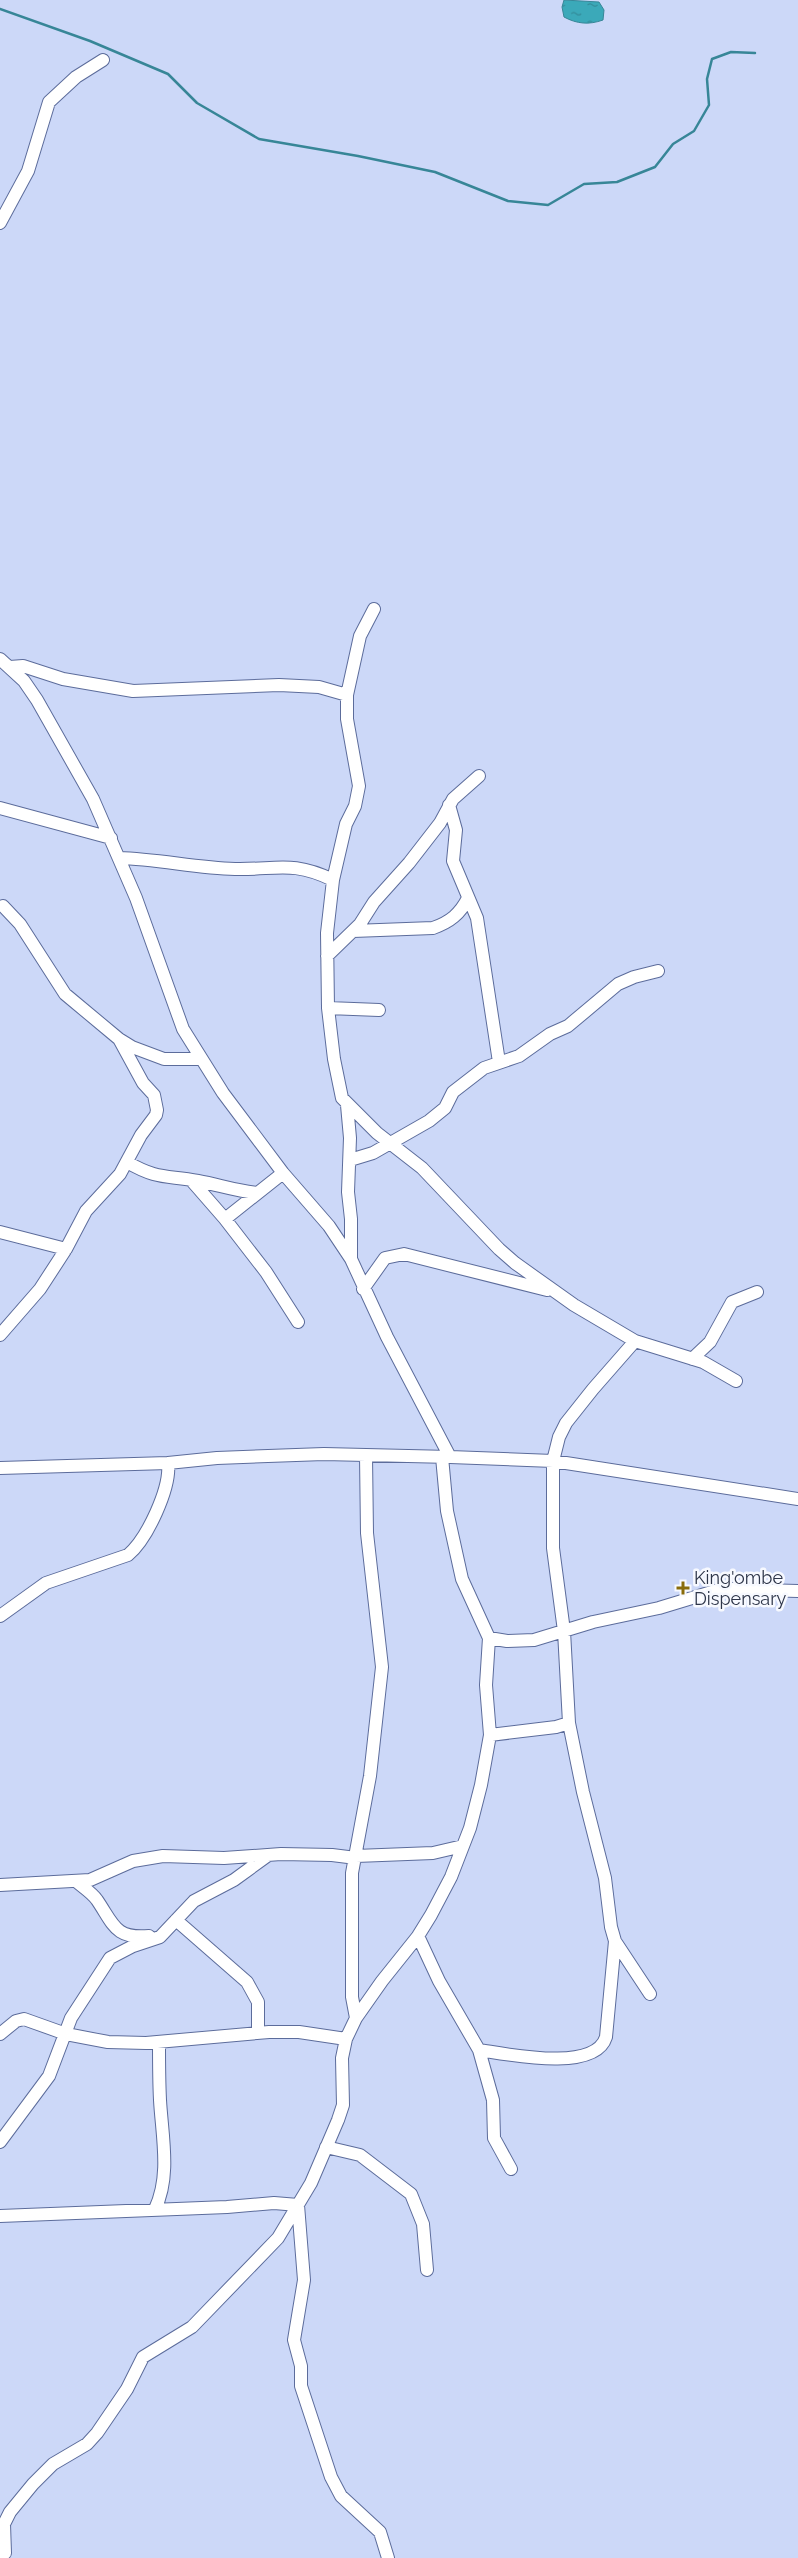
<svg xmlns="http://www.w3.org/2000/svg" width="798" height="2558" font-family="Raleway,sans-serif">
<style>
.water{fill:url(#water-ripples);stroke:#378697}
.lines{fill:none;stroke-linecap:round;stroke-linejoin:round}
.stream{stroke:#378697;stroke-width:2.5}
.minor-casing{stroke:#5c6c9b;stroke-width:14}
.minor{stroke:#fff;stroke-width:12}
.poi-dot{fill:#896c0b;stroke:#f7f9ff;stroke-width:2}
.labels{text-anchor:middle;stroke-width:5;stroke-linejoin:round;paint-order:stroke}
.poi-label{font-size:18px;fill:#2d3549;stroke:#f7f9ff;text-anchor:start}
</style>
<defs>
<pattern id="water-ripples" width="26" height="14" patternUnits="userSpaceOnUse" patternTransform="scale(1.25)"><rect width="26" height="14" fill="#3ba9b9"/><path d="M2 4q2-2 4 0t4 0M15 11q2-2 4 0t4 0" fill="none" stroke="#328a98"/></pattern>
</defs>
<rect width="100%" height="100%" fill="#ccd8f8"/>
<!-- water -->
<path class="water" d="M564 0 599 2 604 10 603 20C589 25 577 24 564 17L562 7Z"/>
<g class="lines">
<!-- stream -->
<path class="stream" d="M0 9 90 41 168 74 197 103 259 139 358 156 435 172 508 201 548 205 584 184 617 182 655 167 673 144 694 131 709 105 707 79 712 59 731 52 755 53"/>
<!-- minor casing -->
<g class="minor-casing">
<path id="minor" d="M0 223 28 171 49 102 76 77 103 60
M374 609 360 636 347 695V719L359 786 355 806 346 824 333 880 327 933 328 1008 334 1059 342 1098 377 1133 422 1168 499 1249 515 1263 574 1305 635 1341 703 1362 736 1381
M0 659 24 681 37 700 93 799 136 898 183 1029 223 1093 283 1173 329 1226 351 1259 387 1337 450 1457
M10 667 23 666 63 679 133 691 279 685 319 687 347 695
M449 805 456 830 453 861 477 918 499 1062
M0 808 111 838
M119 858C158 859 196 868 235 869 276 870 292 860 333 880
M3 906 20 924 65 994 119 1039 132 1047 164 1059H201
M353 931 433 928C450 922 460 914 468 898
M327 956 360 924 374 902 409 863 440 823 453 799 479 776
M328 1008 379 1010
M347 1105 350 1138 348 1192 351 1219V1259
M350 1160 373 1153 429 1121 445 1108 453 1092 484 1068 519 1056 550 1034 568 1026 618 984 634 977 658 971
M127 1162C158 1180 166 1175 198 1181 220 1185 235 1191 258 1193
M191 1180 225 1219 266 1272 298 1322
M225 1219 283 1173
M0 1232 66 1249
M363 1289 385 1258 404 1254 547 1290
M0 1335 40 1289 66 1249 86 1211 120 1174 141 1135 156 1115 157 1110 154 1095 143 1083 119 1039
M635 1341 593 1389 566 1423 559 1437 553 1461V1548L564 1631 569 1723 583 1792 605 1878 611 1927 615 1941 650 1994
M692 1359 710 1342 732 1302 757 1292
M0 1468 168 1463 217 1458 324 1454 450 1457 553 1461 798 1499
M0 1616 46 1583 128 1555C147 1539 171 1488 168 1463
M489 1638 507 1641 534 1640 593 1622 659 1608 715 1591 732 1589 798 1591
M490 1735 556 1727 569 1723
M356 1856 433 1853 463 1846
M77 1882C84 1888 92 1893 97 1900 114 1925 115 1939 149 1936
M0 1885 90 1880 133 1861 163 1856 224 1858 281 1854 332 1855 356 1858
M176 1920 247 1982 258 2002V2033
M418 1936 439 1981 479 2050 493 2100 494 2138 511 2169
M356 2018 352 1997V1873L370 1776 382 1667 367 1533 366 1456
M0 2034 16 2021 24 2019 66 2034 108 2042 146 2043 269 2032H299L346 2039
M479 2050C507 2054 595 2073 606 2037L615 1941
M0 2142 49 2076 71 2018 110 1958 133 1946 160 1937 194 1901 234 1880 267 1856
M326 2147 360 2155 411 2194 423 2224 427 2270
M155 2209C171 2176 162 2136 160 2100 159 2080 159 2061 159 2042
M0 2216 227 2207 274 2203 298 2205 304 2280 294 2340 301 2366V2386L331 2477 341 2496 380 2532 388 2558
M0 2554 5 2553 4 2524 10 2512 33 2484 53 2464 87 2444 97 2433 127 2389 143 2357 192 2327 278 2238 311 2183 338 2120 343 2105 342 2058 346 2039 356 2018 382 1981 418 1936 431 1915 451 1877 470 1828 481 1785 490 1735 486 1685 489 1638 462 1579 447 1511 442 1457"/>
</g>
<!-- minor -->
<use href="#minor" class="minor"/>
</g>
<!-- markers -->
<path class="poi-dot" d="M680.5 1580.5h5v5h5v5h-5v5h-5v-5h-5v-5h5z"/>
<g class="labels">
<!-- poi labels -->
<g class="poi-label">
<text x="694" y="1584">King'ombe<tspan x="694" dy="21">Dispensary</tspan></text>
</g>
</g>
</svg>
